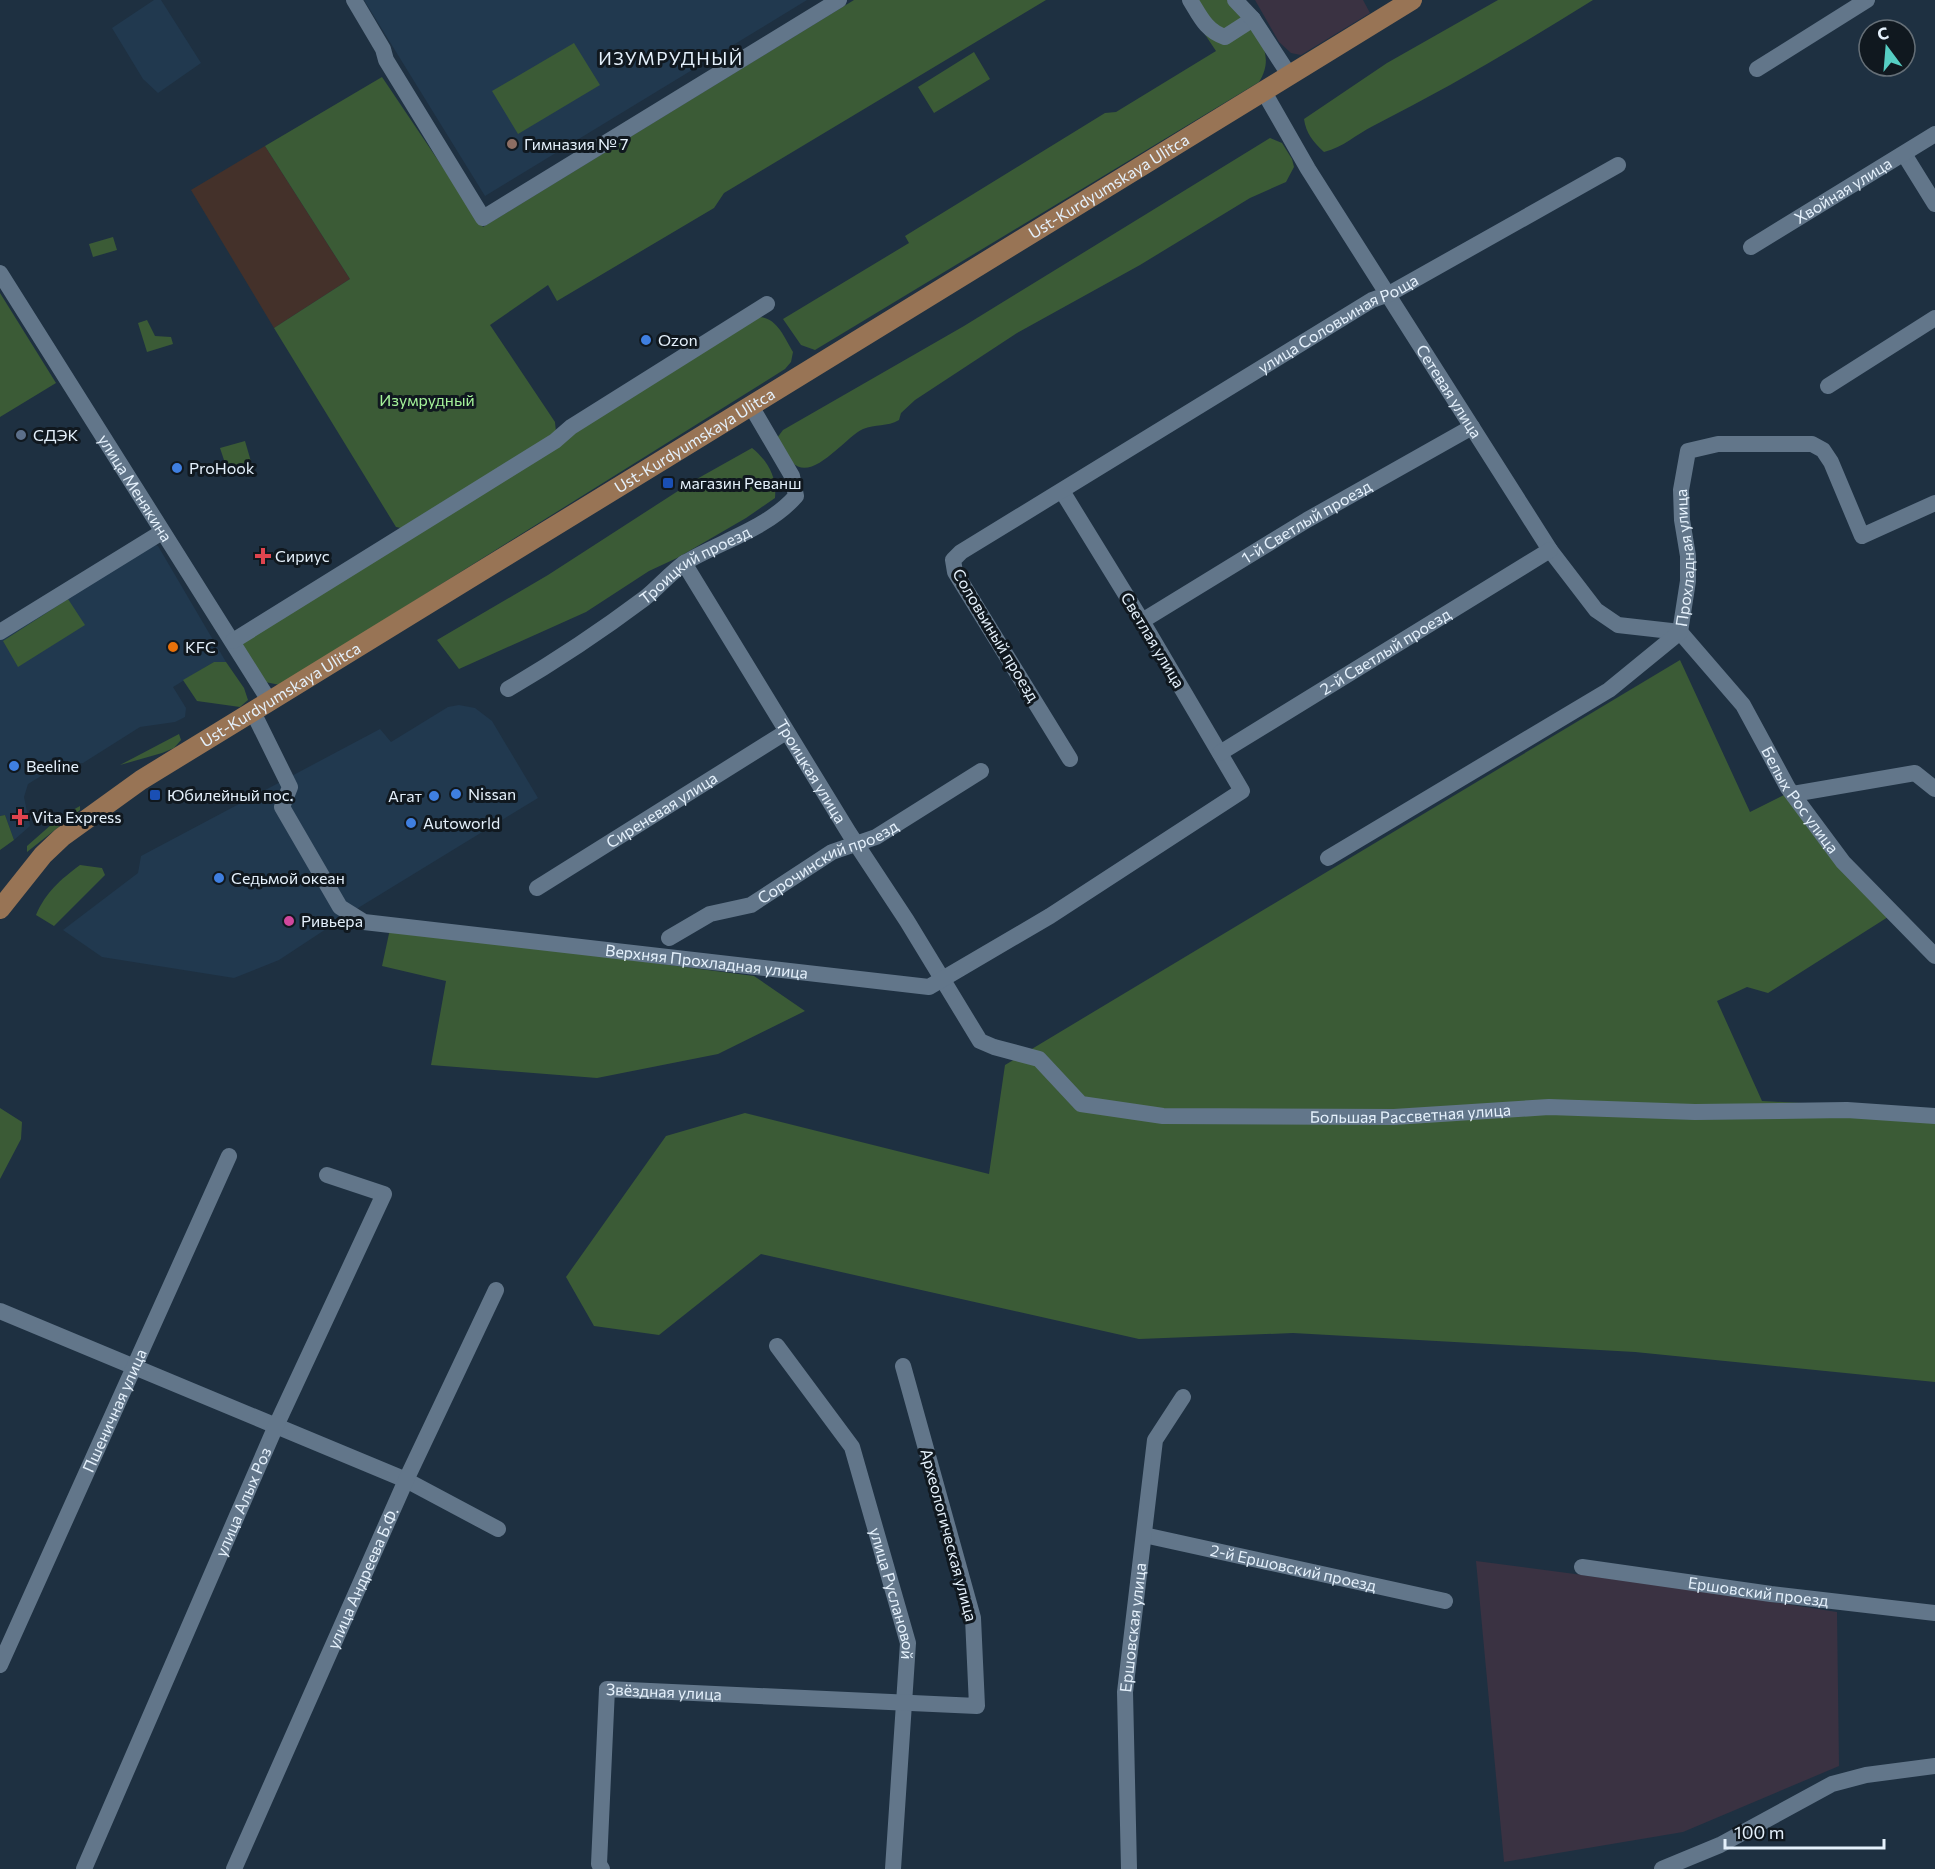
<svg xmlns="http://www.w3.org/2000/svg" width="1935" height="1869" font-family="Commissioner,sans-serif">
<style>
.built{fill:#21394f}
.industrial{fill:#3a3242}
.medical{fill:#44312a}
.green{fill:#3b5b36}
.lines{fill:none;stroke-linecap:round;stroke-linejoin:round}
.minor{stroke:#62768a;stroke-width:16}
.major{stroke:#987455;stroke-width:20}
.education-dot{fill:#8d6e63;stroke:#10181f;stroke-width:2}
.shop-dot{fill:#3f7fe0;stroke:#10181f;stroke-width:2}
.service-dot{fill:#5c6f8a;stroke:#10181f;stroke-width:2}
.transit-dot{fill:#1a4fb4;stroke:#10181f;stroke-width:2}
.health-dot{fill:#e0444e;stroke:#10181f;stroke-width:2}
.food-dot{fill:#e8710a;stroke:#10181f;stroke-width:2}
.hotel-dot{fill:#d1479c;stroke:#10181f;stroke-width:2}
.labels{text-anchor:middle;stroke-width:6;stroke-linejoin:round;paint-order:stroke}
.poi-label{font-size:16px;fill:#e5f1fc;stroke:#10181f;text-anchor:start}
.street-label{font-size:16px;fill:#e5f1fc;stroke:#10181f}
.park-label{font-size:16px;fill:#a6f49b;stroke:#10181f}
.neighbourhood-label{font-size:18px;letter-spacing:1.5px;fill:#e5f1fc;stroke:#10181f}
</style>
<rect width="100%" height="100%" fill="#1e3041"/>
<!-- built -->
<path class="built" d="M154 0H161L201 63 158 93 143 79 112 28Z
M364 0H807L485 196Z
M153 544 158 546 226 662H214L173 687 186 708 185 717 175 722 140 727 83 763H62L28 784 24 797 30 826 14 840 5 815 0 816V637Z
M459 705 475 708 492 721 538 798 358 908 279 960 234 978 102 957 63 930 138 873 141 856 380 729 391 742 448 707Z"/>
<!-- industrial -->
<path class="industrial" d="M1255 0H1363L1370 13 1301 55 1291 53 1279 42Z
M1476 1561 1695 1590 1837 1612 1839 1766 1683 1832 1504 1862Z"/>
<!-- medical -->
<path class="medical" d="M265 146 350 279 274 328 191 190Z"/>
<!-- green -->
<path class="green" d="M854 0H1046L724 193 714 208 557 301 548 285 490 325 555 422 556 432 401 528 396 527 274 328 350 279 265 146 382 77 483 227Z
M1182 0H1227C1248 24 1280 49 1259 82L815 350 801 345 783 319 909 243 905 236 1105 113 1116 112 1216 51Z
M1498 0H1593C1521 45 1448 88 1373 126 1355 135 1344 147 1324 152 1313 142 1306 133 1304 119L1387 63Z
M574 43 600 85 518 134 492 91Z
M974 52 990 79 934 113 918 87Z
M1270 138 1282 143 1292 159 1294 167 1286 182 1250 198 1140 265 1017 333 915 400 901 413 899 420C887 427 875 424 863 429 845 437 812 484 792 462 786 456 782 446 777 438L783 430 964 326Z
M113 237 117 250 93 257 89 244Z
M0 293 56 383 0 417Z
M759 317C777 318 784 337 793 352L791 362 785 369 280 685 265 682 243 647V642Z
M147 320 155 336 171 337 173 344 147 352 138 323Z
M245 441 252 465 228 472 220 448Z
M752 448C768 461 777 477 775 498L746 518 677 558 649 571 586 612 459 669 437 640 548 575 695 480Z
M68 599 85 625 18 667 3 641Z
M1680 660 1750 812 1784 795 1888 917 1768 993 1747 987 1717 1001 1762 1101 1935 1110V1382L1635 1352 1293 1333 1139 1339 761 1254 659 1335 594 1326 566 1277 666 1136 745 1113 989 1174 1005 1065Z
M214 662H226L244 688 248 700 240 707 197 701 183 680Z
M179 734 181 740 174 748 162 753 120 765Z
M80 806V810L27 852V846L60 817Z
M5 815 14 840 0 850V816Z
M80 865 102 868 105 875 54 926 36 915C46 892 60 880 80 865Z
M390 929 754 976 805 1011 718 1054 597 1078 431 1065 446 981 382 966Z
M0 1108 22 1122 21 1139 0 1179Z"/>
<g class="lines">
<!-- minor -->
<g class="minor">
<path d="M354 0 383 49 386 60 483 218 839 0"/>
<path d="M1190 0C1200 16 1206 31 1225 37L1253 19"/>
<path d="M1235 0 1253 19 1290 76"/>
<path d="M1757 69 1867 0"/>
<path id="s1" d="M1264 92 1308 169 1550 550 1596 610 1618 625 1680 632 1743 705 1788 788 1843 862 1935 956"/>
<path d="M1904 154 1935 204"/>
<path id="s2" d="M1751 247 1935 134"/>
<path id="s3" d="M0 273 270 702"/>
<path d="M1828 386 1935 318"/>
<path id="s4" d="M684 563 849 833 907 921 980 1041 994 1047 1039 1059 1081 1104 1163 1116 1394 1117 1549 1107 1695 1112 1847 1110 1935 1116"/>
<path id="s5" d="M1142 621 1307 520 1472 427"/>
<path d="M0 632 162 532"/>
<path d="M233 641 555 441 571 427 767 304"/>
<path id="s6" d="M508 689C556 661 601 631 645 598 659 587 672 571 686 562 722 541 768 528 796 496L792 476 751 406"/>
<path id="s7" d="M253 712 290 787 282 807 340 907 364 922 929 987 1050 916 1242 791 1142 621 1062 491"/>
<path id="s8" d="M1220 753 1550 550"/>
<path id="s9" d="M1070 759 955 572 953 560 961 552 1372 300 1389 294 1618 165"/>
<path d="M1793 794 1915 773 1935 789"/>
<path id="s10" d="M1328 858 1609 690 1680 632 1688 581V556L1682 520 1681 490 1688 451 1718 444H1812L1823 450 1831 462 1862 536 1935 503"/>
<path id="s11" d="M537 888 786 732"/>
<path id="s12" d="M669 938 710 914 751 905 832 852 876 837 981 771"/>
<path d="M0 1311 406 1480 498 1529"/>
<path id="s13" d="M777 1346 852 1447 908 1643 893 1869"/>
<path id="s14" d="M1144 1535 1445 1601"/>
<path id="s15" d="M1582 1567 1771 1594 1935 1613"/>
<path id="s16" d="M0 1665 229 1156"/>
<path id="s17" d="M84 1869 275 1428 384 1194 327 1175"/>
<path id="s18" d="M234 1869 406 1480 496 1290"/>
<path id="s19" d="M602 1869 599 1864 607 1689 977 1706 973 1618 903 1366"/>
<path id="s20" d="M1129 1869 1125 1692 1155 1440 1183 1397"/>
<path d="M1662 1869 1720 1845 1832 1784 1866 1775 1935 1766"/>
</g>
<!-- major -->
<path class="major" id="s21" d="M0 909 43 855 62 837 141 780 1412 0"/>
</g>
<!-- markers -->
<circle class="education-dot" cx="512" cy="144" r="6"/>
<g class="shop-dot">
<circle cx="646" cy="340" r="6"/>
<circle cx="177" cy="468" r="6"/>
<circle cx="14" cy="766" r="6"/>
<circle cx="456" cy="794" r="6"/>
<circle cx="434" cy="796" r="6"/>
<circle cx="411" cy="823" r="6"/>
<circle cx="219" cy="878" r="6"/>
</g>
<circle class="service-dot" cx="21" cy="435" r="6"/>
<g class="transit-dot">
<rect x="662" y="477" width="12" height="12" rx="3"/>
<rect x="149" y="789" width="12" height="12" rx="3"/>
</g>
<g class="health-dot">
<path d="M260 547h6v6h6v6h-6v6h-6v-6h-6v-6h6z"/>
<path d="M17 808h6v6h6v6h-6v6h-6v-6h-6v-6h6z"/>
</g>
<circle class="food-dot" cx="173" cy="647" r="6"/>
<circle class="hotel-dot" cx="289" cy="921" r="6"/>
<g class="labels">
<!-- poi labels -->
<g class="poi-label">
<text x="524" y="150">Гимназия № 7</text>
<text x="658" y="346">Ozon</text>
<text x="33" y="441">СДЭК</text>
<text x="189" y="474">ProHook</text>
<text x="680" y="489">магазин Реванш</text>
<text x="275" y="562">Сириус</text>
<text x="185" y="653">KFC</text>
<text x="26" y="772">Beeline</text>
<text x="468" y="800">Nissan</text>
<text x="167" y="801">Юбилейный пос.</text>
<text x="422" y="802" text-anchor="end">Агат</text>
<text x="32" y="823">Vita Express</text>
<text x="423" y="829">Autoworld</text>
<text x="231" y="884">Седьмой океан</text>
<text x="301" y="927">Ривьера</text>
</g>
<!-- street labels -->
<g class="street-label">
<text dy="6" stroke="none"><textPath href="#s21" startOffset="1328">Ust-Kurdyumskaya Ulitca</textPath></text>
<text dy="6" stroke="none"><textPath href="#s2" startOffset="108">Хвойная улица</textPath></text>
<text dy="6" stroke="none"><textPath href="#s9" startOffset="684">улица Соловьиная Роща</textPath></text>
<text dy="6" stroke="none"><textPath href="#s1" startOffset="352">Сетевая улица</textPath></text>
<text dy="6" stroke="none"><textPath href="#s21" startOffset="842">Ust-Kurdyumskaya Ulitca</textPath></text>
<text dy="6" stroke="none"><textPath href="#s3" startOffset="254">улица Менякина</textPath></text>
<text dy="6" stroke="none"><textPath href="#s5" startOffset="192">1-й Светлый проезд</textPath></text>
<text dy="6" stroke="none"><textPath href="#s10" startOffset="494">Прохладная улица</textPath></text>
<text dy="6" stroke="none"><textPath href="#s6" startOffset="225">Троицкий проезд</textPath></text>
<text transform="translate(996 635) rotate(59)" y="6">Соловьиный проезд</text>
<text transform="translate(1153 640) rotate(59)" y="6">Светлая улица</text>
<text dy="6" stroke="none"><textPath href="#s8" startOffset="194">2-й Светлый проезд</textPath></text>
<text dy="6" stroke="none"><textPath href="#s21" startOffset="356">Ust-Kurdyumskaya Ulitca</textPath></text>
<text dy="6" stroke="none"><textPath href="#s4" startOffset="244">Троицкая улица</textPath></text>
<text dy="6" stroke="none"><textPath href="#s1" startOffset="912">Белых Рос улица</textPath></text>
<text dy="6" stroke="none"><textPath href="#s11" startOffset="147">Сиреневая улица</textPath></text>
<text dy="6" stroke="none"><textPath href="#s12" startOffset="178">Сорочинский проезд</textPath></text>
<text dy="6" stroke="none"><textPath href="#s7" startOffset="594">Верхняя Прохладная улица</textPath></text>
<text dy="6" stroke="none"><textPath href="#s4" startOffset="1016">Большая Рассветная улица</textPath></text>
<text dy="6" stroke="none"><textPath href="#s16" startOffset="279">Пшеничная улица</textPath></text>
<text dy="6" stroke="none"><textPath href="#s17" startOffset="400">улица Алых Роз</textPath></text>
<text transform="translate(949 1535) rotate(75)" y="6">Археологическая улица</text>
<text dy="6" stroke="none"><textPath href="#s14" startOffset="153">2-й Ершовский проезд</textPath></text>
<text dy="6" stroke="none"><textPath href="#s18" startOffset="318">улица Андреева Б.Ф.</textPath></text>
<text dy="6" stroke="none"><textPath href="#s15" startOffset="178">Ершовский проезд</textPath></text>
<text dy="6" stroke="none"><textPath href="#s13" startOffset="278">улица Руслановой</textPath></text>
<text dy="6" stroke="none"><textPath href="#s20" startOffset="242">Ершовская улица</textPath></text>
<text dy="6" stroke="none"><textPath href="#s19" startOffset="238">Звёздная улица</textPath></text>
</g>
<!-- park labels -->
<g class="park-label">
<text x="427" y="406">Изумрудный</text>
</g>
<!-- neighbourhood labels -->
<g class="neighbourhood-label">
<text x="671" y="65">ИЗУМРУДНЫЙ</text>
</g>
</g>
<!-- north arrow -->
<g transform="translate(1887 48) rotate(344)"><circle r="28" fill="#10181f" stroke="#656f77" stroke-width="1.5"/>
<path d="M0-4.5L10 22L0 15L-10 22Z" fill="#56cec3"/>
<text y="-9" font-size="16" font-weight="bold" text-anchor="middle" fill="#e5f1fc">С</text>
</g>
<!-- scale -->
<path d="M1725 1839v9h159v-9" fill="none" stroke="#e5f1fc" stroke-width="3"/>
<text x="1734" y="1839" font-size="18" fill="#e5f1fc" stroke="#10181f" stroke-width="4.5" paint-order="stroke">100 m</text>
</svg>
